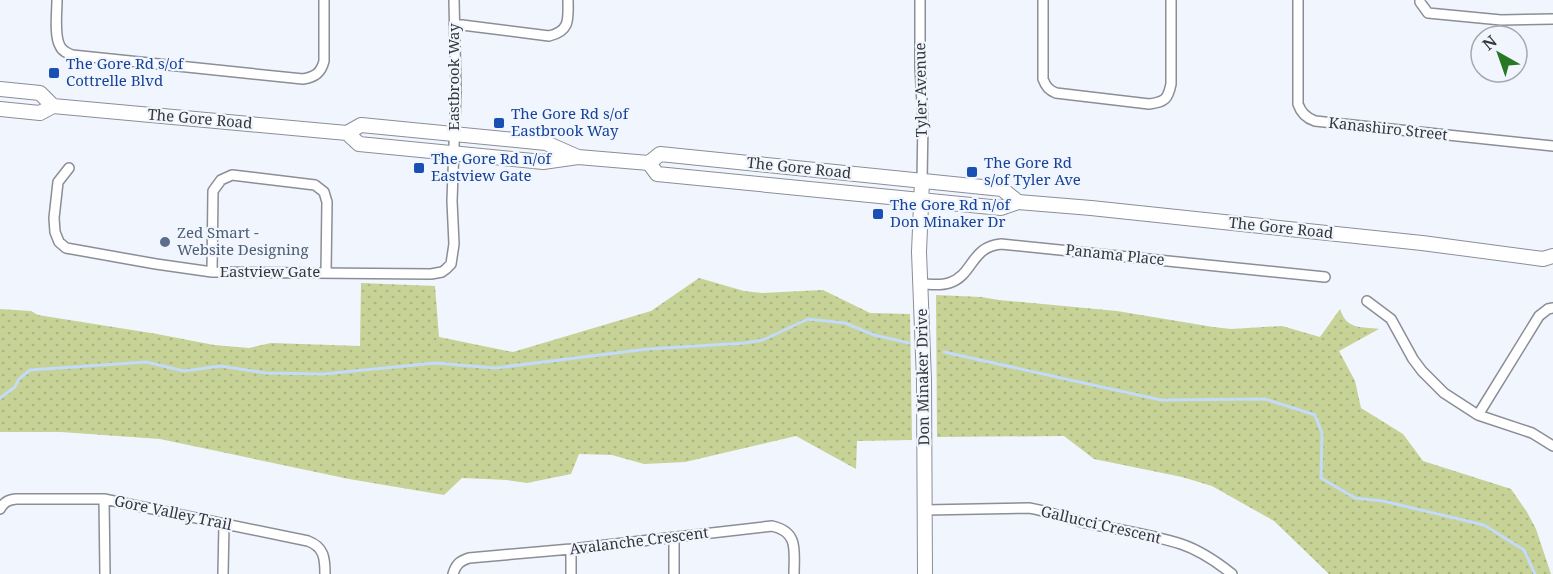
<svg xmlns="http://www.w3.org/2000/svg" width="1553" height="574" font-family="'Noto Serif',serif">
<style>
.park{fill:url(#park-dots)}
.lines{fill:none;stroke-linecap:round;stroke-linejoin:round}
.stream{stroke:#c3daf9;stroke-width:3}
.street-casing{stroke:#8b8e96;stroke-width:12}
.secondary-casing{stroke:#8b8e96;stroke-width:16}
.street{stroke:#fff;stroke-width:9}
.secondary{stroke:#fff;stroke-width:14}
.transit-dot{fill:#1a4fb4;stroke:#f1f5fd;stroke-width:2}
.service-dot{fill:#5c6f8a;stroke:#f1f5fd;stroke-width:2}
.labels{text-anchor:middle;stroke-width:4.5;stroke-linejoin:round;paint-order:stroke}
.transit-label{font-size:15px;fill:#164399;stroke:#f1f5fd;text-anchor:start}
.street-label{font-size:15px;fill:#35363a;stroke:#f1f5fd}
.service-label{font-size:15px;fill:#4e5e75;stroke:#f1f5fd;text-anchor:start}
</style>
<defs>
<pattern id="park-dots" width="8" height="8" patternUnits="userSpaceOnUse" patternTransform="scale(1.5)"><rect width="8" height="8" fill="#c6d296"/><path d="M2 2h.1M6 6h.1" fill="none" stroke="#abb582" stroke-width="1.8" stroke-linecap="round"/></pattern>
</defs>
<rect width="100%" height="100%" fill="#f1f5fd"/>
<!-- park -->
<path class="park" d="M699 278 744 291 762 293 823 290 870 313 910 314 912 440 857 441 856 469 796 436 685 462 644 464 612 455 579 454 571 474 527 483 507 480 462 478 444 495 349 479 160 439 61 432H0V309L31 311 38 315 157 334 214 345 249 348 271 343 360 346 361 283 435 286 439 337 513 352 651 311Z
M936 295 981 297 999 300 1117 311 1213 327 1231 329 1282 326 1320 337 1340 309C1347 331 1362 326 1379 329L1339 351 1355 381 1361 408 1403 434 1423 461 1511 489 1527 512 1536 529 1551 574H1329L1274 521 1212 486 1182 477 1094 459 1064 436 937 437Z"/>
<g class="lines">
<!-- stream -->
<path class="stream" d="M944 352 1161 400 1265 399 1315 415 1322 433 1321 478 1355 498 1383 501 1484 525 1524 550 1535 574
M0 398 15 387 19 379 30 370 146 362 184 371 221 366 266 373 324 374 435 363 495 368 648 349 745 343 763 340 808 319 845 323 874 335 909 343"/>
<!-- street casing -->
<g class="street-casing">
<path id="street" d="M57 0C57 12 54 36 60 46 62 51 67 53 72 55L303 79C315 77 321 73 324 61V0
M920 0V67L923 121 922 181
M1043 0V79C1046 87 1049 90 1056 93L1149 104C1165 102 1168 99 1171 84V0
M1298 0V104C1301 113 1306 118 1315 121L1553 146
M1420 0V2L1428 13 1501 20 1553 19
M454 24 549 36C571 31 568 18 568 0
M69 168 58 182 54 218 55 232 59 242 66 248 156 264 212 272 431 274 442 272 446 269 451 264 454 244 452 201 456 91 454 0
M212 272 213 191 221 180 232 175 315 185 324 192 327 202 326 273
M920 284C930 284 940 286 949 283 974 275 970 247 1001 244L1325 277
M1367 301 1391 319 1413 359 1422 371 1444 393 1478 415 1532 433 1553 446
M1478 415 1539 316 1548 309 1553 308
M104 499 105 574
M0 509C4 502 8 500 16 499H104L308 541C324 547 325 558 325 574
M925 510 1029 508C1048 511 1067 519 1086 523 1118 530 1150 534 1181 544 1199 550 1217 562 1232 574
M674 537V574
M223 574 224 524
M453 574C456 564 460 561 469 558L571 549 772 526C799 532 794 551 794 574
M571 574V549"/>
</g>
<!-- secondary casing -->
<g class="secondary-casing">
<path id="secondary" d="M0 89 40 93 53 106
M0 109 40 113 53 106 347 133 361 125 546 143 578 157
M347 133 359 144 543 162 578 157 649 163 660 154 1002 189 1018 202
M649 163 657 174 1001 208 1018 202 1091 208 1422 243 1543 259 1553 256
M922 181 919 252 924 380 925 574"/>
</g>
<!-- street -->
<use href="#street" class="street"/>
<!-- secondary -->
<use href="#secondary" class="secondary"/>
</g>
<!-- markers -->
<g class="transit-dot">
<rect x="48" y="67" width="12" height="12" rx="3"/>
<rect x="493" y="117" width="12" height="12" rx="3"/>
<rect x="413" y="162" width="12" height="12" rx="3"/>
<rect x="966" y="166" width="12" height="12" rx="3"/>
<rect x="872" y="208" width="12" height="12" rx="3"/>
</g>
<circle class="service-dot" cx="165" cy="242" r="6"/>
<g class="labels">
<!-- transit labels -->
<g class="transit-label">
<text x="66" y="69">The Gore Rd s/of<tspan x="66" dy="17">Cottrelle Blvd</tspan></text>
<text x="511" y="119">The Gore Rd s/of<tspan x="511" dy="17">Eastbrook Way</tspan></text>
<text x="431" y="164">The Gore Rd n/of<tspan x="431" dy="17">Eastview Gate</tspan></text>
<text x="984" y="168">The Gore Rd<tspan x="984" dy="17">s/of Tyler Ave</tspan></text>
<text x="890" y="210">The Gore Rd n/of<tspan x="890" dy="17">Don Minaker Dr</tspan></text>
</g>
<!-- street labels -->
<g class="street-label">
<text transform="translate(454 77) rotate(-90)" y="5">Eastbrook Way</text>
<text transform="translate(921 90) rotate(-91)" y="5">Tyler Avenue</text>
<text transform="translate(200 119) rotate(5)" y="5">The Gore Road</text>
<text transform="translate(1388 129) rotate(6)" y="5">Kanashiro Street</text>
<text transform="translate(799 168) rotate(6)" y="5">The Gore Road</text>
<text transform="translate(1281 228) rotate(6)" y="5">The Gore Road</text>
<text transform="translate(1115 255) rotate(6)" y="5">Panama Place</text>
<text x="270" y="277">Eastview Gate</text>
<text transform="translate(923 377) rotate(-91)" y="5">Don Minaker Drive</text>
<text transform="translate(173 513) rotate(12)" y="5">Gore Valley Trail</text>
<text transform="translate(1101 525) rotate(13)" y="5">Gallucci Crescent</text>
<text transform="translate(639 541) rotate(-7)" y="5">Avalanche Crescent</text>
</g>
<!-- service labels -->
<g class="service-label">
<text x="177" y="238">Zed Smart -<tspan x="177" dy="17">Website Designing</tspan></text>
</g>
</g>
<!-- north arrow -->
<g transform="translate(1499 54) rotate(320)"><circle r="28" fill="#f1f5fd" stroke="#a6a9af" stroke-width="1.5"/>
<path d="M0-4.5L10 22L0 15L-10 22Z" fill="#277823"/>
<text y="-9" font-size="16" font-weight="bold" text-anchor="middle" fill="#35363a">N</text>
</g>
</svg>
